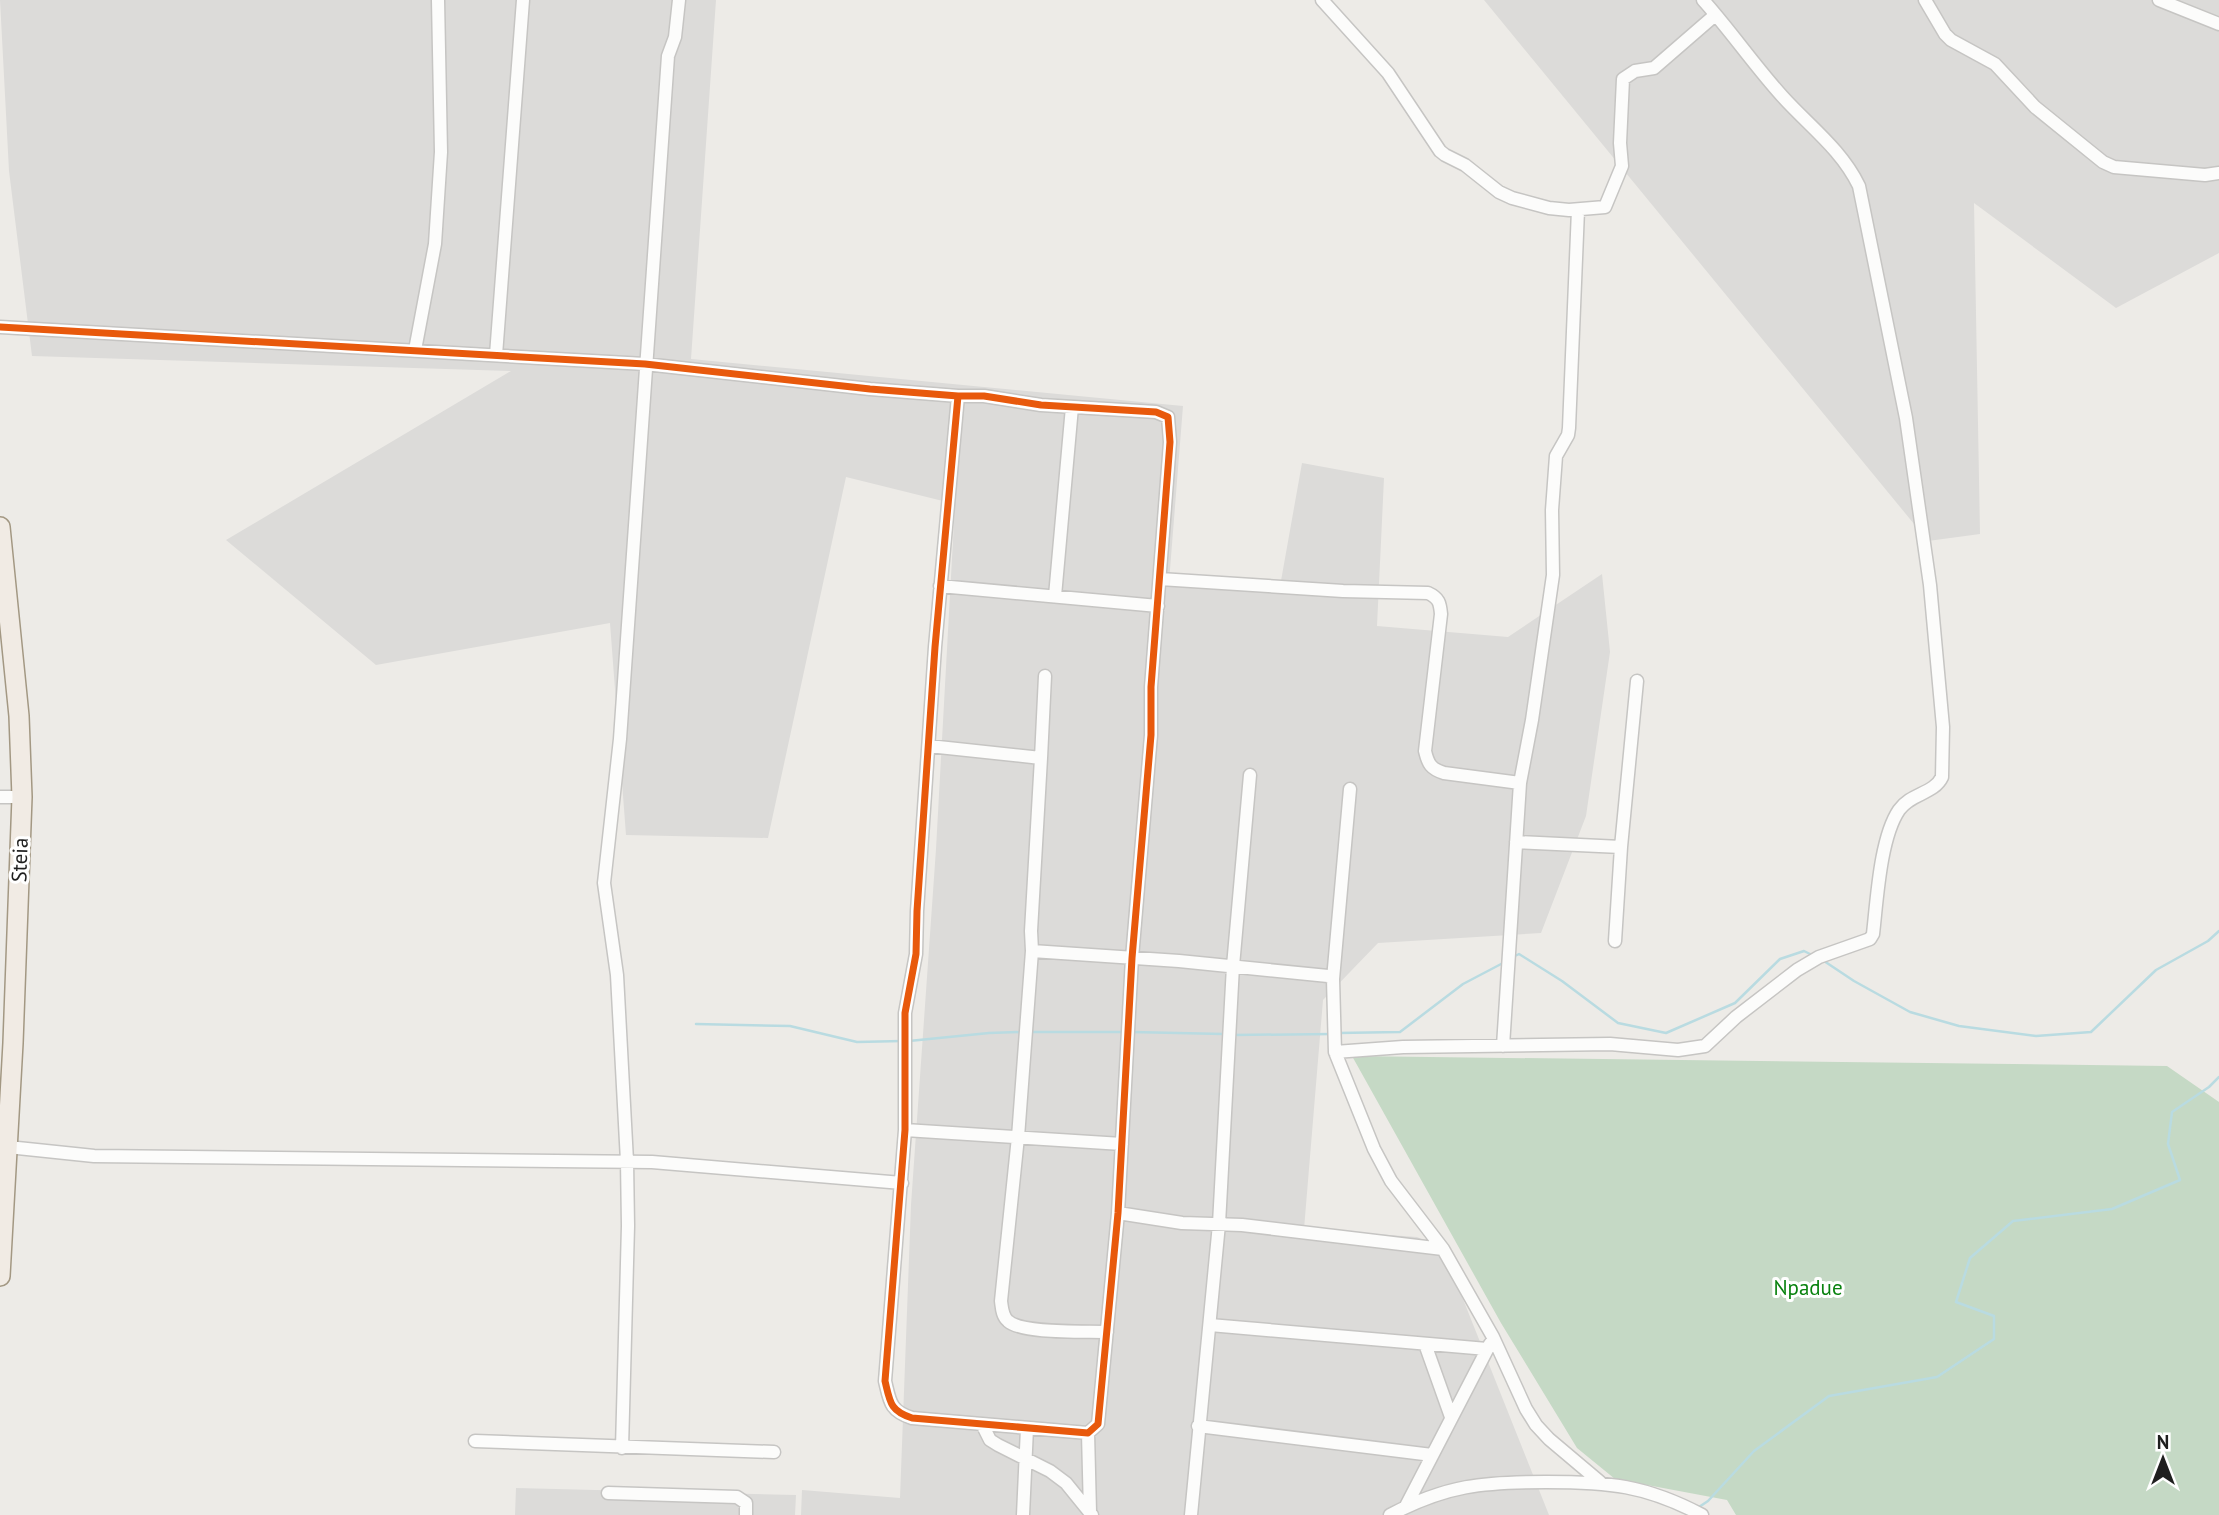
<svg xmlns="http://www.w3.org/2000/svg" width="2219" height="1515" font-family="'PT Sans',sans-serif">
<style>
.residential{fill:#dcdbd9}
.cemetery{fill:#c5d9c5}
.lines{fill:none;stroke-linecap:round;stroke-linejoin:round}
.stream{stroke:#b9dbe1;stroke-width:2.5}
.street-casing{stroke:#c6c5c3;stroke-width:15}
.primary-casing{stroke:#a39883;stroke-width:22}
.street{stroke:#fcfcfb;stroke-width:12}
.primary{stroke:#f1ebe4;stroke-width:19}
.cycleway-casing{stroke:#fff;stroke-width:11}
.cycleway{stroke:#e8590c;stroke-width:7}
.labels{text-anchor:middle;stroke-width:6;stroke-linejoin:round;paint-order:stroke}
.street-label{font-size:21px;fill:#1f1f1f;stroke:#fff}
.park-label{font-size:21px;fill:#08820e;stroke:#fff}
</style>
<rect width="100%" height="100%" fill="#edebe7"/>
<!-- residential -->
<path class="residential" d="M0 0H716L691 359 1183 406 1169 582 1279 592 1302 463 1384 478 1377 626 1508 637 1602 574 1610 652 1586 816 1541 933 1378 943 1323 1000 1304 1229 1417 1237 1443 1249 1549 1515H801L802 1490 900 1498 911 1205 936 849 955 504 846 477 768 838 626 835 610 623 376 665 226 540 511 371 32 356 9 171Z
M1484 0H2219V253L2116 308 1974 203 1980 534 1928 541Z
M516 1488 796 1495 795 1515H515Z"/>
<!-- cemetery -->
<path class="cemetery" d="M1352 1056 2167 1066 2219 1102V1515H1736L1727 1500 1615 1479 1577 1448 1501 1323Z"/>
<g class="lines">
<!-- stream -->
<path class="stream" d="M1515 956 1519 954 1562 981 1618 1023 1666 1033 1735 1003 1780 959 1804 951 1812 955
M1824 961 1854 981 1910 1012 1959 1026 2036 1036 2091 1032 2156 970 2208 941 2219 931
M696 1024 790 1026 857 1042 902 1041
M1031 1032H1125
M1132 1032 1223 1034
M1338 1033 1400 1032 1463 984 1503 963
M1234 1035 1332 1034
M909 1041 989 1033 1020 1032
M1696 1509 1708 1501 1754 1451 1829 1396 1937 1377 1994 1339V1316L1956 1302 1970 1258 2013 1221 2112 1209 2180 1180 2168 1144 2172 1112 2209 1087 2219 1077"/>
<!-- street casing -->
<g class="street-casing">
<path id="street" d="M1322 0 1388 73 1440 151 1445 155 1465 165 1499 192 1512 198 1549 208 1569 210 1605 207 1622 166 1620 143 1623 79 1635 71 1654 68 1714 16
M1925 0 1945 34 1951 40 1995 64 2035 107 2103 162 2114 167 2205 175 2219 173
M2159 0 2219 24
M0 327 645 364 870 389 958 396H984L1041 405 1156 412 1168 417 1170 442 1151 687V735L1132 958 1118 1213 1098 1424 1088 1433 912 1418C890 1411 890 1402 885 1381L905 1130V1013L916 954 917 911 935 647 958 396
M415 350 435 244 441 152 438 0
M496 355 523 0
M1160 579 1343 591 1428 593C1439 598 1440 603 1441 614L1425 751C1428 764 1431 769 1444 773L1520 783 1532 720 1553 575 1552 510 1556 456 1568 435 1569 428 1578 210
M940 586 1158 606
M1055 596 1072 407
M929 746 1041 758 1031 931 1032 951 1179 961 1328 976 1333 979
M1041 758 1045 676
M1350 789 1333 979 1335 1052 1374 1149 1391 1181 1443 1249 1493 1337 1526 1409 1536 1425 1549 1439 1600 1482
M0 797H22
M1516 842 1621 847
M1615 941 1621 847 1637 681
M1032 951 1018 1137 1001 1301C1002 1308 1002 1316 1008 1321 1022 1334 1086 1331 1107 1332
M1503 1046 1520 783
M1335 1052 1403 1047 1610 1044 1678 1050 1705 1046 1736 1017 1797 970 1819 957 1870 939 1873 934C1877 900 1880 838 1899 810 1911 793 1934 794 1942 777L1943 727 1930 585 1906 418 1859 186C1841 149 1809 126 1782 96 1754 65 1730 30 1703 0
M905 1130 1122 1144
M8 1147 94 1156 652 1162 902 1183
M1118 1213 1182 1223 1242 1225 1443 1249
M1210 1325 1487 1349
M1425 1344 1451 1417
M982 1424 990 1440 998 1445 1050 1471 1066 1483 1092 1515
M1198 1426 1432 1455
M1088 1433 1090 1512
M475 1441 774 1452
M622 1448 628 1226 627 1161 617 975 604 883 620 739 668 56 675 37 679 0
M608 1493 737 1497 746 1503V1515
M1406 1506 1490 1344
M1023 1515 1027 1428
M1191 1515 1219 1224 1233 966 1250 775
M1390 1515C1447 1485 1483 1482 1546 1482 1609 1482 1645 1485 1702 1515"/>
</g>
<!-- primary casing -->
<g class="primary-casing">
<path id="primary" d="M0 527 19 716 22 797 13 1043 0 1276"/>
</g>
<!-- street -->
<use href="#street" class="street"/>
<!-- primary -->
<use href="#primary" class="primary"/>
<!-- cycleway casing -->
<g class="cycleway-casing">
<path id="cycleway" d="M0 327 645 364 870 389 958 396H984L1041 405 1156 412 1168 417 1170 442 1151 687V735L1132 958 1118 1213 1098 1424 1088 1433 912 1418C890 1411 890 1402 885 1381L905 1130V1013L916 954 917 911 935 647 958 396"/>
</g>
<!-- cycleway -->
<use href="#cycleway" class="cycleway"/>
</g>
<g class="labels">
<!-- street labels -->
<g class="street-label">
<text transform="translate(20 860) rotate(-88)" y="7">Steia</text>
</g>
<!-- park labels -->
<g class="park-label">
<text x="1808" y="1295">Npadue</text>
</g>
</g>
<!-- north arrow -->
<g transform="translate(2163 1459)" stroke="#ffffff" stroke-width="5" paint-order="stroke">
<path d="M0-5L12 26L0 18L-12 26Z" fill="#1f1f1f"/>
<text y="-10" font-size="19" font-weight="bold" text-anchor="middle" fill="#1f1f1f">N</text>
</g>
</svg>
